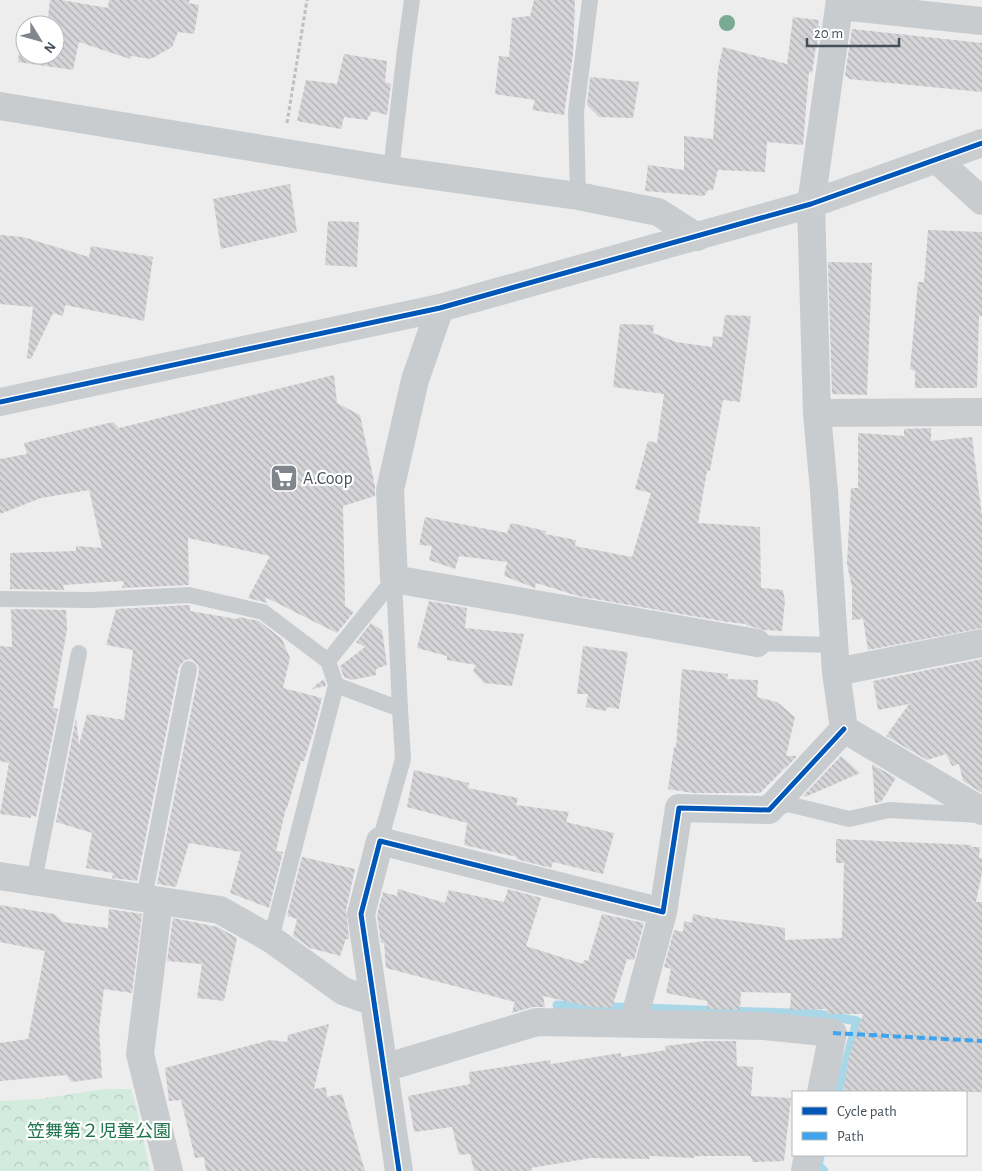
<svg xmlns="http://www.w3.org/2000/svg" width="982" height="1171" font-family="'Alegreya Sans','Noto Sans JP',sans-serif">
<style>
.park{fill:url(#park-crowns)}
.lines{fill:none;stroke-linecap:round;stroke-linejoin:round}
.stream{stroke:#aad7e7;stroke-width:9}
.building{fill:url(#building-back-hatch)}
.path{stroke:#b8c2bf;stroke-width:3;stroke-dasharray:4 2.5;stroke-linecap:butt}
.lane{stroke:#c9ccce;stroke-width:16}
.street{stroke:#c9ccce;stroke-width:28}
.secondary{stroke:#cacdcf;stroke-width:28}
.quiet{stroke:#3fa4ed;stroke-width:4;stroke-dasharray:8 4;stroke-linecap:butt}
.cycleway-casing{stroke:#fff;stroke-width:8}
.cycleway{stroke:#0057b8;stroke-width:5}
.tree{fill:#7baa94}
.labels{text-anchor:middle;stroke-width:4.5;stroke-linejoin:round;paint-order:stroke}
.poi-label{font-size:18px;fill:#464f58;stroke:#fff;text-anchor:start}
.park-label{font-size:18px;fill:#1d734c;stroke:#fff}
</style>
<defs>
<pattern id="park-crowns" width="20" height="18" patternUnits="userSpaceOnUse" patternTransform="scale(1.25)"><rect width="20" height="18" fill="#d3ebde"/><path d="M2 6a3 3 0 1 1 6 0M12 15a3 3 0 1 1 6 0" fill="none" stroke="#b6cbc1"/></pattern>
<pattern id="building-back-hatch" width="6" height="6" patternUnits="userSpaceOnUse" patternTransform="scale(1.25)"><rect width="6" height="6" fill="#d5d5d7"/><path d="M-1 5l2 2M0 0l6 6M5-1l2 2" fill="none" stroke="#afafb1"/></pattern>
</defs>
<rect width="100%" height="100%" fill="#eeeded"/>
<!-- park -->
<path class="park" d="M104 1089H131L137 1109 150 1171H0V1101L39 1099Z"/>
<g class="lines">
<!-- stream -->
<path class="stream" d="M557 1005 818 1014 857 1021 838 1092
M820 1157 818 1165 824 1171"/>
</g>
<!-- building -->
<path class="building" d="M50 0H61L108 8 109 0H190L188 3 199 5 194 34 178 32 172 47 151 59 131 56 130 59 79 42 73 70 18 62 21 35 25 36V55H55V25H47Z
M534 0H575L573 54 564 115 532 110 535 100 495 94 499 56 509 57 512 18 530 16Z
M793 17 819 20 818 26H820L817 48 816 46 812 73 809 72 803 145 767 142 765 172 718 170 713 190H708L704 196 645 191 648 165 684 170V136L713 139 718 69 723 47 787 64Z
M852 29 982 43V92L849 79 845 75Z
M344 54 387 61 385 82 391 84 387 115 372 111 367 120 344 117 341 129 297 121 306 80 337 84Z
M590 77 639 82 633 118 599 117 587 105Z
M290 184 297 232 221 249 213 199Z
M328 221 359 222 357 267 325 265Z
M928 230 982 232V316H979L977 388H915V371L910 369 918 282H924Z
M0 235 23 237 89 257 91 246 153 257 144 321 65 305 63 316 53 313 31 359 27 358 33 307 0 304Z
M828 262 872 263 867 395 832 394Z
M725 315 751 316 740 402 723 400 710 471H707L698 523 760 527 761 588 783 590 785 601 782 631 764 630 746 625V624L727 622 578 596 536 583 535 588 504 576 507 562 459 556 455 569 429 560 432 546 419 545 425 517 507 533 511 523 546 531 545 534 576 540 575 546 632 557 651 493 635 489 648 441 657 443 664 394 613 387 620 324 654 325 653 333 676 342 712 347 713 336 722 337Z
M334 375 337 403 360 415 375 486V496L343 506 345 606 354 612 337 633 265 597 267 603 248 598 270 556 188 538 189 585 122 588 124 581 63 585 64 590 10 589V553L76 551V546L102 548 89 490 41 498 0 514V459L27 454 24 443 113 422 119 428Z
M931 428V441L972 437 982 516V628L868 650 863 619 852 620V587L847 564 851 488H858V433L904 436V429Z
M429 601 467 608 465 628 524 634 512 686 484 683 473 671 476 665 447 660V656L417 648Z
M188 605H190V611L237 619 239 617 259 621 282 639 290 658 283 688 322 698 313 733 304 761H301L287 808H286L276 851 283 852 269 908 230 893 241 852 189 843 176 887 157 884 199 671 198 665 191 659 185 660 179 667 137 881 112 878 113 873 86 868 92 833 56 822 76 718 79 745 87 714 124 720 133 650 106 645 116 609Z
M11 609 66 610 67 629 53 708 58 709 36 817 31 815V818L0 814 9 763 0 761V646L12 647Z
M371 623 382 630 387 665 376 669V675L352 680 344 677 340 666 365 647 356 642Z
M583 646 628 652 619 709 608 707 605 711 586 707 588 694H577Z
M982 659V793L963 781 959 764 952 766 946 754 927 760 886 736 909 704 878 710 873 681Z
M682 669 728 674 727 679 758 680 757 697 777 702 795 717 786 756H797L785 769 784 767 783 770 760 793H693L668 789 674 747H676Z
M324 679 326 686 312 689 317 684Z
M841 756 860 773 805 797 804 795Z
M872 764 896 778 881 802 875 803Z
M414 770 469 783 468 788 518 798 516 805 569 812 566 822 614 833 603 874 553 862 551 868 516 859 517 857 464 845 467 823 407 807Z
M836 839 971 845 972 847H980L979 858H982V873L976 902H982V1092H843L849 1057 863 1014H827V1009L790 1010 791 993 741 992 740 1010H736L707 1009V1001L666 993 671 969 664 967 674 930 683 932 684 921 692 923 693 914 712 918 785 928V940L842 938 844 863H836Z
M302 857 355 869 346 910 349 939H346L340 956 310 948 293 936 297 919 287 916Z
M398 889 445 903 449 890 504 902 508 889 541 898 526 946 583 964 584 960 588 961 602 914 644 923 634 960 627 959 612 1008 591 1007 543 996 545 1007H533L512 1013 515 1002 386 968 384 943H381L377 915 383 892 397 896Z
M0 905 54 914 63 922 108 928 109 909 142 914 132 993 104 989 99 1029 102 1078 72 1082 66 1075 0 1081V1043L28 1039 45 951 0 942Z
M173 918 218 927 237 938 224 1001 197 998 202 964 167 961Z
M329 1024 314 1089 326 1087 327 1097 342 1094 365 1171H206L204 1157 195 1158 181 1100 169 1101 165 1068 270 1040 287 1042 288 1035Z
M706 1041H736L737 1066 753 1067 751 1096 791 1098 784 1161 753 1162 750 1156H694V1158L649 1156 650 1159 591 1158 531 1168 532 1171H474L470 1154 459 1155 452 1127 414 1132 408 1096 470 1084 469 1072 550 1060 551 1064 621 1053V1057L666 1050 665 1046Z"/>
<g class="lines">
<!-- path -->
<path class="path" d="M287 123 307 0"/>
<!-- lane -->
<path class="lane" d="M391 170 405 50 412 0
M578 196 576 112 590 0
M394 579 400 709
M0 599 91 600 189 595 263 612 328 661 336 685 271 939
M757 643 834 645
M328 661 394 579
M336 685 400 709 403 759 380 841
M771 810 788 804 849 819 889 810 980 815
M34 881 79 653
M144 898 189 669"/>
<!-- street -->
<path class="street" d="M840 0 811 204 817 413 824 491 836 672 844 729 982 811
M840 6 982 21
M0 106 391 170 578 196 658 212 697 237
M937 160 982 201
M440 308 415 380 390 490 394 579 757 643
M817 413 982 412
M836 672 982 643
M0 876 220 910 271 939 343 991 374 1002
M159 901 140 1054 169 1171
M633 1023 663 912
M384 1068 537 1022 764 1026 833 1033 821 1092
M399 1171 361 914 380 841 663 912 679 808 769 810 844 729
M805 1171 808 1155"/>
<!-- secondary -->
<path class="secondary" d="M0 402 440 308 811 204 982 143"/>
<!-- quiet -->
<path class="quiet" d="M833 1033 982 1041"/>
<!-- cycleway casing -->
<g class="cycleway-casing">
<path id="cycleway" d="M0 402 440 308 811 204 982 143
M399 1171 361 914 380 841 663 912 679 808 769 810 844 729"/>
</g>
<!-- cycleway -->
<use href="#cycleway" class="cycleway"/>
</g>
<!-- trees -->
<circle class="tree" cx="727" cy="23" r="8"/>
<!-- icons -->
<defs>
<g id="supermarket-square" transform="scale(1.4375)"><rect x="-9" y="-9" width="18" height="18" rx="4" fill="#81868c" stroke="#fff"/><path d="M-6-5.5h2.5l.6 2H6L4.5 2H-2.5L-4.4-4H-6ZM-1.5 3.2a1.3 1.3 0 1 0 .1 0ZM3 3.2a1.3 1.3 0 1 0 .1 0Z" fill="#fff"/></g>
</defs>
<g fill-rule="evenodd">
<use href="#supermarket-square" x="284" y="478"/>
</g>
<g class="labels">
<!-- poi labels -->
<g class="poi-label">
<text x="303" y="484">A.Coop</text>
</g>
<!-- park labels -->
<g class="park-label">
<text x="99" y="1137">笠舞第２児童公園</text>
</g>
</g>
<!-- legend -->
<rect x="792" y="1091" width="175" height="65" fill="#ffffff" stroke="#b5b9bc"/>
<rect x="802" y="1107" width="25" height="8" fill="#0057b8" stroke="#b5b9bc"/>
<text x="837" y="1116" font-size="15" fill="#464f58">Cycle path</text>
<rect x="802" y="1132" width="25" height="8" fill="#3fa4ed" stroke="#b5b9bc"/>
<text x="837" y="1141" font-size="15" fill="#464f58">Path</text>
<!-- north arrow -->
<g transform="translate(40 40) rotate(127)"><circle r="24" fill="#ffffff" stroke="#b5b9bc"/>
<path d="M0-4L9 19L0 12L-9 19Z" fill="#81868c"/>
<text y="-8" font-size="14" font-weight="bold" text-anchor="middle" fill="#464f58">N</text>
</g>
<!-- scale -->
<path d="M807 38v8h92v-8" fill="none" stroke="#464f58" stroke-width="2.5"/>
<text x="814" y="38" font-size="15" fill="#464f58" stroke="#ffffff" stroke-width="4" paint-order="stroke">20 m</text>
</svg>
